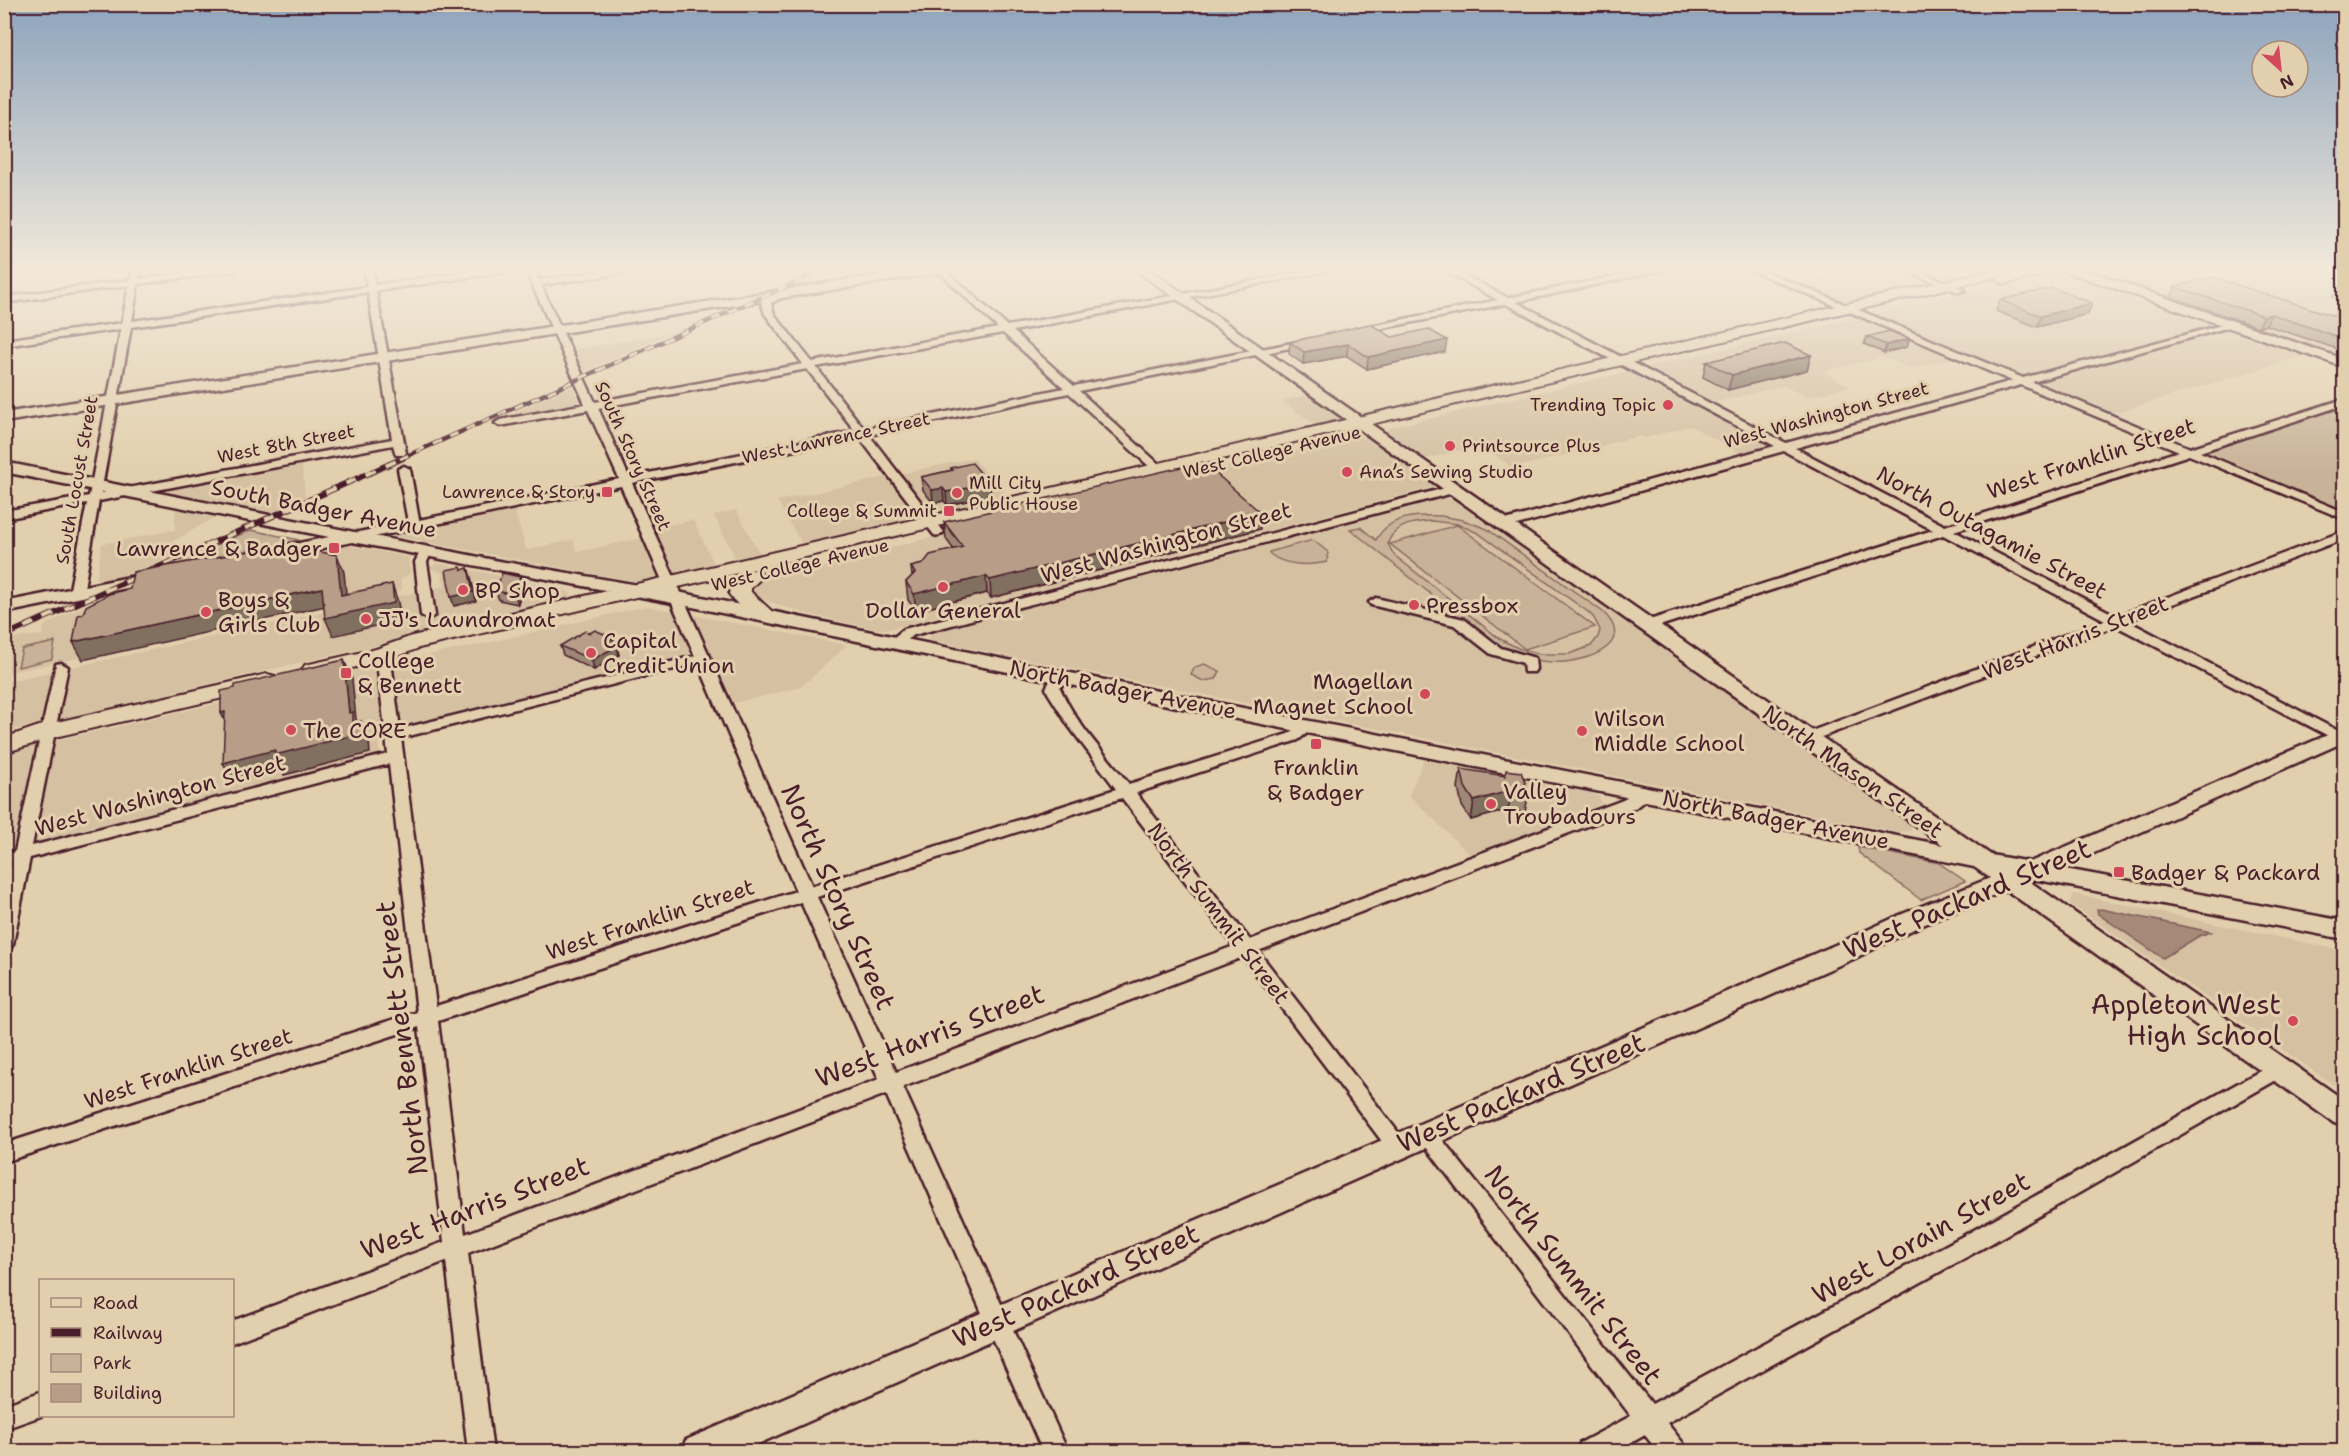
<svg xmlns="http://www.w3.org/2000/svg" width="2349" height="1456" font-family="'Shantell Sans',sans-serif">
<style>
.built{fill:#d5c0a2}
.green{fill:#c9b398;stroke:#8a6962;stroke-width:1.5;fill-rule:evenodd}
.water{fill:#a68979;stroke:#815f5a;stroke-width:1.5}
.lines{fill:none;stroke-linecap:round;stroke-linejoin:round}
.street-casing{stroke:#4a1f2b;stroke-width:5}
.secondary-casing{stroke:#4a1f2b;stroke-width:5}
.primary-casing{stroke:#4a1f2b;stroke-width:4}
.street{fill:#e2cfad;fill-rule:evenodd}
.secondary{fill:#e2cfad;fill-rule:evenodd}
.primary{fill:#e2cfad;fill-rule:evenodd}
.rail-far1-casing{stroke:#4a1f2b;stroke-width:4.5}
.rail-casing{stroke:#4a1f2b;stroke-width:6}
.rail-far1{stroke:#e2cfad;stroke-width:3;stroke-dasharray:9;stroke-linecap:butt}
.rail{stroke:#e2cfad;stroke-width:4;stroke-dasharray:11;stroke-linecap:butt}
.wall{fill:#9e8876;stroke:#4a1f2b;stroke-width:1.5}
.shaded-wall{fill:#816f60;stroke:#4a1f2b;stroke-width:1.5}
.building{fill:#b89e89;stroke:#4a1f2b;stroke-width:1.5}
.poi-dot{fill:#d1495b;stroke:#e2cfad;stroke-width:2}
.labels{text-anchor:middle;stroke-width:6;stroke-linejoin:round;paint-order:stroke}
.far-poi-label{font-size:18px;fill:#4a1f2b;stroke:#e2cfad;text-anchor:end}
.far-street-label{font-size:18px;fill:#4a1f2b;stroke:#e2cfad}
.street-label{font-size:22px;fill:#4a1f2b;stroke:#e2cfad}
.poi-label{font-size:22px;fill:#4a1f2b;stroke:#e2cfad;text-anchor:start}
.near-street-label{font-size:27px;fill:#4a1f2b;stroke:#e2cfad}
.near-poi-label{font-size:27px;fill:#4a1f2b;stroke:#e2cfad;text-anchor:end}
</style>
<rect width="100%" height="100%" fill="#e2cfad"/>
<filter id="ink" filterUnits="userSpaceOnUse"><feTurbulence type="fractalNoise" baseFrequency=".0167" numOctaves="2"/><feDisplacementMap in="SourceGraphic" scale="12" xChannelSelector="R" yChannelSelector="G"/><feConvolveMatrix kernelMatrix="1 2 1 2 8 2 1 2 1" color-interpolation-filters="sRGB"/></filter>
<g filter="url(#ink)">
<!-- built -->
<path class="built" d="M1836 268H1899L1932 284 1849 304 1841 303 1793 283 1844 272Z
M1909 268H2007L1950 281 1940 280Z
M2079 268H2328L2344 273V353L2334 356Z
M2060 270 2311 354 2111 414 1898 326 1888 329 1955 358 1912 369 1883 357 1823 372 1851 386 1807 397 1784 386 1700 406 1769 444 1767 447 1742 454 1691 426 1644 438 1639 436 1513 468 1480 445 1422 460 1384 432 1392 427Z
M670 333 583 372 573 350Z
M572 386 579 401 576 405 500 419Z
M1308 395 1336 415 1339 420 1318 427 1282 401Z
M1353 437 1365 438 1378 445 1434 484V487L890 629H875L805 613 757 598 752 595 749 587 755 583 780 574 824 567 872 556 881 550 981 525Z
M973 458 1009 498 898 525H885L802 544 777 501Z
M302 463 305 498 272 513 235 506 172 542 170 557 125 576 96 582 102 544 175 530V510L197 499 170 493 168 492 171 488Z
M1446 498 1453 499 1905 819 1911 826 1910 831 1898 832 928 640 931 633Z
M514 509 526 550 573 540 577 552 657 535 654 528 693 520 714 564 641 581H633L393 536 397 533Z
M736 510 760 554 736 559 714 515Z
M346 545 408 557 410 573 400 580 402 590 82 660 83 657 5 673 4 643 14 638 42 635 45 625 112 592Z
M437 563 564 589 571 594 566 600 431 634 332 655 5 732 4 682 445 586 442 573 429 568Z
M647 606 847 645 801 687 734 703 711 653 379 737V752L371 758 5 852V752L331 678 358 669 474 646Z
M1424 760 1591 793 1599 797 1602 803 1593 809 1470 855 1409 795Z
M2074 894 2344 951V1092L2069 903Z"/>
<!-- green -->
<path class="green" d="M2344 407V511L2203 452Z
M1441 516 1463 520 1487 529 1603 612C1641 648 1576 665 1550 662 1527 660 1509 653 1489 641L1350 529 1360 527 1376 540C1389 516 1415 515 1441 516ZM1432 521 1457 524 1478 533 1588 612 1594 618 1600 630 1598 637 1591 646 1569 654H1539L1518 648 1500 639 1394 555 1388 544 1389 540C1397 524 1415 522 1432 521Z
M1457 525 1595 627 1525 649 1390 544Z
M251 530 299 540 164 567Z
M1313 540 1328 552 1327 562C1310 566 1284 566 1270 554L1269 552Z
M55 642 52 659 18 667 22 649Z
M1204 664 1220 671 1216 679 1203 681 1191 675 1195 667Z
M1858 847 1939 863 1965 881 1921 900 1859 853Z"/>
<!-- water -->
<path class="water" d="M2101 909 2211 932 2199 936 2163 958 2098 914 2097 910Z"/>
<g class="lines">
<!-- street casing -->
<g class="street-casing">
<path id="street" d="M133 268H141L139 279 217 268H239L235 271 138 284 132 321 367 287 364 268H372L375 285 494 268H515L511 271 376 291 406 453 404 455H396L393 445 99 501 83 594 76 598 69 594 87 503 4 519V511L89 496 121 329 4 346V340L122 323 129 285 4 303V297L130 280ZM368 292 392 439 101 493 131 327Z
M525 268H533L539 280 622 268H643L639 271 541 285 595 402 803 364 765 314 761 302 780 292 783 293V297L771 303 774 314 812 362 998 328 935 268H943L1007 326 1324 268H1342L1013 331 1074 386 1312 339V343L1309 344 1079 391 1171 475V479H1163L1069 393 869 435 944 532 938 536 934 535 859 437 632 483 812 886 1116 789 1068 725 1048 693 1046 688 1054 674 1059 673 1066 677 1060 688C1075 723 1106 755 1129 784L1288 734 1303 724H1313L1315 727 1298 740 1136 793 1250 940 1623 800 1640 789H1652L1654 793 1635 808 1258 951 1404 1140 1407 1146 1404 1152 1397 1155 1390 1152 1243 957 903 1087 1068 1452H1043L886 1094 468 1253 493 1452H468L446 1261 232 1343V1321L444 1242 419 1027 4 1162V1144L417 1012 389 764 30 858 13 944 10 949 4 950V899L12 862 4 865V853L15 851 56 664 61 663 68 667 32 846 388 754 376 654 378 651 383 650 390 654 400 729 695 656 621 486 354 541 348 537 354 533 408 522 398 469 404 466 410 469 419 520 619 479 588 410 500 426 495 423 500 420 585 404ZM1003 333 1064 388 864 429 816 367ZM807 369 855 431 629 477 598 408ZM698 663 796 891 436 1006 401 738ZM1122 798 1234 946 896 1072 817 897ZM801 902 879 1079 465 1234 438 1021Z
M1440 268H1450L1508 298 1656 268H1672L1516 302 1786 443 2012 381 1746 268H1757L2023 378 2233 322V326L2032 382 2190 448 2344 399V405L2200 452 2344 512V519L2189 455 1954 531 2117 616 2344 531V539L2128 621 2344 734V744L2116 626 1811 741H1801L1798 738 1801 735 2105 620 1943 535 1650 629H1640L1638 626 1640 623 1933 530 1784 451 1506 528H1498V522L1775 446 1506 304 1353 334 1351 332 1356 329 1498 300ZM2021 385 2179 451 1945 526 1795 448Z
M1899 268H1911L1965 290 1958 292Z
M1453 486 1457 488V492L914 635 899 646H889L887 643 904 629Z
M426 547 432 551 427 562 435 615 428 619 421 615 415 562 422 548Z
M1376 598 1464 619 1501 648 1535 658 1536 669 1534 672H1524L1523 663 1491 654 1454 625 1371 605 1369 602Z
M2278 1061 2285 1063 2288 1069 2285 1075 1990 1244 1667 1423 1683 1443 1686 1452H1658L1645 1435 1615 1452H1577L1580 1443 1631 1416 1416 1134 1419 1128 1426 1125 1433 1128 1652 1404 1974 1230Z
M40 1392 41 1416 4 1429V1405Z"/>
</g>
<!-- secondary casing -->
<g class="secondary-casing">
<path id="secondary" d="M922 268H950L944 272 4 422V413Z
M1133 268H1147L1991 855 2030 862 2344 728V742L2060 868 2344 921V939L2033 879 2029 881 2344 1100V1126L2334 1123 2006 890 1918 927 1853 959 740 1452H681L686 1440 1835 945 1900 915 1990 878 1974 867 1182 708 678 604 352 542 261 561 255 560 252 556 255 552 329 537 4 472V462L499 561 678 592 1182 696 1943 845Z
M2062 268H2079L2344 359V367L2064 271Z
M160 571 166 572 169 576 166 580 4 613V602Z"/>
</g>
<!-- primary casing -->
<g class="primary-casing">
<path id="primary" d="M2001 268H2025L2018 272 419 648 391 659 313 677 305 675 302 670 305 665 376 649 412 636Z
M2038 268H2063L2061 271 2004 284 1997 280 1999 277Z
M753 570 760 572 763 576 751 588V592L777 616 774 621C757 625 739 607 729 594 731 581 741 573 753 570Z
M267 674 275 676 278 681 275 686 55 737 4 753V738L39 726Z"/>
</g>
<!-- street -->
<use href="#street" class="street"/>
<!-- secondary -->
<use href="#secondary" class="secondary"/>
<!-- primary -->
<use href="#primary" class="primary"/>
<!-- rail-far1 casing -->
<g class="rail-far1-casing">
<path id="rail-far1" d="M2337 268 2344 270
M2334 296 2344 298
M400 459 827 268"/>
</g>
<!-- rail casing -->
<g class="rail-casing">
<path id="rail" d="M4 636 403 458"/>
</g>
<!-- rail-far1 -->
<use href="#rail-far1" class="rail-far1"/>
<!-- rail -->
<use href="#rail" class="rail"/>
</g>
<!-- wall -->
<path class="wall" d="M2175 287 2344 319V350L2343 351 2266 325 2258 327 2171 297Z
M2000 300 2088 314 2037 327 1996 311Z
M1392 337 1445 352 1367 369 1347 356 1303 364 1289 354 1290 342Z
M1867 337 1909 339 1907 347 1884 353 1864 344Z
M1811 355 1807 370 1728 390 1703 377 1706 362Z
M951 468 991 496 947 505 944 501 933 503 923 490 921 477 952 470Z
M944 522 1260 529 991 598 987 593 916 611 908 600 906 582 912 576 911 567 923 564 954 550 946 539Z
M523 586 518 604 499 600 496 591Z
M590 633 613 638 619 655 594 670 563 655 560 646Z
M1461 769 1529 792 1525 812H1511L1508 810 1471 820 1462 806 1458 788Z"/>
<!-- shaded-wall -->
<path class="shaded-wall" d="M2092 303 2088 314 2037 327 2041 316Z
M2271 314 2266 325 2258 327 2264 316Z
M1909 339 1907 347 1884 353 1886 345Z
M1447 340 1445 352 1367 369 1368 357Z
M1348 344 1347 356 1303 364 1304 352Z
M1811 355 1807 370 1728 390 1732 375Z
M990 484 991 496 947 505 946 492Z
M943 488 944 501 933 503 932 490Z
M1261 513 1260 529 991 598 990 580Z
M337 555 344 572 348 613 392 584 398 602 401 620 333 636 325 618Z
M468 568 471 577 476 601 454 606 451 597Z
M986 576 987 593 916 611 914 594Z
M520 577 523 586 518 604 515 595Z
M322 588 330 605 83 660 73 642Z
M613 638 615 646H617L619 655 594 670 592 660 607 642Z
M344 660 352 679 356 719 361 731V721L369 741 370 753 284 775 282 770 233 782 223 763 349 713Z
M225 712 230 732 221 713Z
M1512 790 1508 810 1471 820 1474 801Z"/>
<!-- building -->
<path class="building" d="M2212 277 2344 319V339L2271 314 2264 316 2175 287Z
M2052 288 2092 303 2041 316 2000 300Z
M1370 324 1392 337 1428 329 1447 340 1368 357 1348 344 1304 352 1290 342Z
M1889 331 1909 339 1886 345 1867 337Z
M1785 343 1811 355 1732 375 1706 362Z
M1203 462 1261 513 990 580 986 576 914 594 906 582 915 573 911 567 923 564 930 555 963 547 944 522Z
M972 463 990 484 946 492 943 488 932 490 921 477 953 470 951 468Z
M272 547 301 553 314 551 337 555 341 595 392 584 394 603 325 618 322 588 73 642 78 615 83 614 86 606 109 594 130 589 133 572Z
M461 567 462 570 468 568 473 592 451 597 446 570Z
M502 573 520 577 515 595 496 591Z
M595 630 613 638 607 642 617 646 592 660 560 646 585 631 590 633Z
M344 660 349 713 353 712V723L361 721 362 733 275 755V750L223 763 225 712 221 713V691L235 688V685Z
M1461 769 1505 776 1506 770 1521 772 1529 792 1515 793 1512 790 1474 801 1465 787Z"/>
</g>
<!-- sky -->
<linearGradient id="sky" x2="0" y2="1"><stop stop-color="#8da3bc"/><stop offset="0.57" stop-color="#f2e9da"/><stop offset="1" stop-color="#f2e9da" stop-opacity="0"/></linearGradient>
<rect width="2349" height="472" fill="url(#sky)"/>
<!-- markers -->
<g class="poi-dot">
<circle cx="1668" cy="405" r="6"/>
<circle cx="1450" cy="446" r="6"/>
<circle cx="1347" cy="472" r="6"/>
<rect x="601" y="486" width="12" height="12" rx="3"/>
<circle cx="957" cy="493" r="6"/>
<rect x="943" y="505" width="12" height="12" rx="3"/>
<rect x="328" y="542" width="12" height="12" rx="3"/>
<circle cx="943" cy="587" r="6"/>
<circle cx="463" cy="590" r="6"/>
<circle cx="1414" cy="605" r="6"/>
<circle cx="206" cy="612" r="6"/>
<circle cx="366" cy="619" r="6"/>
<circle cx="591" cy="653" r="6"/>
<rect x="340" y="667" width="12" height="12" rx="3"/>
<circle cx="1425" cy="694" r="6"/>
<circle cx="291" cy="730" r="6"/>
<circle cx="1582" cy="731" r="6"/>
<rect x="1310" y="738" width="12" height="12" rx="3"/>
<circle cx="1491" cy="804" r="6"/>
<rect x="2113" y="866" width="12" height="12" rx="3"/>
<circle cx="2293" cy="1021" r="6"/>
</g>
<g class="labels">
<!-- far-poi labels -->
<g class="far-poi-label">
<text x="1656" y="411">Trending Topic</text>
<text x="1462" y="452" text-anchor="start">Printsource Plus</text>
<text x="1359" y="478" text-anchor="start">Ana’s Sewing Studio</text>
<text x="969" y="489" text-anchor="start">Mill City<tspan x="969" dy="21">Public House</tspan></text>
<text x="595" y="498">Lawrence &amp; Story</text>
<text x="937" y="517">College &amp; Summit</text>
</g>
<!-- far-street labels -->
<g class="far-street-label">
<text transform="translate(1826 415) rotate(-15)" y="6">West Washington Street</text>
<text transform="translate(836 438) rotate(-12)" y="6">West Lawrence Street</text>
<text transform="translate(286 444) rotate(-11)" y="6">West 8th Street</text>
<text transform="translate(1272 452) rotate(-13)" y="6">West College Avenue</text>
<text transform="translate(633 456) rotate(66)" y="6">South Story Street</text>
<text transform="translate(77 480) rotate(-80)" y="6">South Locust Street</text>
<text transform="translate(800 565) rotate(-13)" y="6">West College Avenue</text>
</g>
<!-- street labels -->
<g class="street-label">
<text transform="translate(2091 458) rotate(-18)" y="8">West Franklin Street</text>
<text transform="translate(324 508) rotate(11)" y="8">South Badger Avenue</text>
<text transform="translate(1992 532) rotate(28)" y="8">North Outagamie Street</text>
<text transform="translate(1166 542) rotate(-15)" y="8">West Washington Street</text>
<text transform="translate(2075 637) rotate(-21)" y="8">West Harris Street</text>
<text transform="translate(1123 689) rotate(11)" y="8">North Badger Avenue</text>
<text transform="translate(1853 771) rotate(35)" y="8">North Mason Street</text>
<text transform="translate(160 795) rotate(-15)" y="8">West Washington Street</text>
<text transform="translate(1776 819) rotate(11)" y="8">North Badger Avenue</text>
<text transform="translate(1219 913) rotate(53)" y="8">North Summit Street</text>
<text transform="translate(650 919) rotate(-18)" y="8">West Franklin Street</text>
<text transform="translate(188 1068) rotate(-18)" y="8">West Franklin Street</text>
</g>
<!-- poi labels -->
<g class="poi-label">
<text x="322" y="556" text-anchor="end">Lawrence &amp; Badger</text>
<text x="475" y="598">BP Shop</text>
<text x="218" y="607">Boys &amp;<tspan x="218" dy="25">Girls Club</tspan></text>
<text x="1426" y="613">Pressbox</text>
<text x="943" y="618" text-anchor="middle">Dollar General</text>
<text x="378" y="627">JJ's Laundromat</text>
<text x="603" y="648">Capital<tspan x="603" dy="25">Credit Union</tspan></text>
<text x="358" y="668">College<tspan x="358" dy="25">&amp; Bennett</tspan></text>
<text x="1413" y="689" text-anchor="end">Magellan<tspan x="1413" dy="25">Magnet School</tspan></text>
<text x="1594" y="726">Wilson<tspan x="1594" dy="25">Middle School</tspan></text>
<text x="303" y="738">The CORE</text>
<text x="1316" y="775" text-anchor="middle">Franklin<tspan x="1316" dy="25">&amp; Badger</tspan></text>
<text x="1503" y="799">Valley<tspan x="1503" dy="25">Troubadours</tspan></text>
<text x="2131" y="880">Badger &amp; Packard</text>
</g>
<!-- near-street labels -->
<g class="near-street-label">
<text transform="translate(838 897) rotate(66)" y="9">North Story Street</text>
<text transform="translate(1967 899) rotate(-23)" y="9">West Packard Street</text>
<text transform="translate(930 1036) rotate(-21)" y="9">West Harris Street</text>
<text transform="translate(402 1038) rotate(-97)" y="9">North Bennett Street</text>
<text transform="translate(1521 1093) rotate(-23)" y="9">West Packard Street</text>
<text transform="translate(475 1208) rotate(-21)" y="9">West Harris Street</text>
<text transform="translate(1921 1238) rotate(-29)" y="9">West Lorain Street</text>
<text transform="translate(1573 1275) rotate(52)" y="9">North Summit Street</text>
<text transform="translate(1076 1286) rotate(-24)" y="9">West Packard Street</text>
</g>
<!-- near-poi labels -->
<g class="near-poi-label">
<text x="2281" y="1014">Appleton West<tspan x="2281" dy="31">High School</tspan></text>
</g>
</g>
<!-- margin -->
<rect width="2349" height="1456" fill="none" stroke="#e2cfad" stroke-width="24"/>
<rect x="12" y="12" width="2325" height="1432" fill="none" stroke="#4a1f2b" stroke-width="2" filter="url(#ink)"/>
<!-- legend -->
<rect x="39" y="1279" width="195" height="138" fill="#e2cfad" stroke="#a58979" stroke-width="1.5"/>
<rect x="51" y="1298" width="30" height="9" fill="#e2cfad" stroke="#a58979" stroke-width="1.5"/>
<text x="93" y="1309" font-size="18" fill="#4a1f2b">Road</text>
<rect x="51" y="1328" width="30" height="9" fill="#4a1f2b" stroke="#a58979" stroke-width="1.5"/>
<text x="93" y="1339" font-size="18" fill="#4a1f2b">Railway</text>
<rect x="51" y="1354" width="30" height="18" fill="#c9b398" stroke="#a58979" stroke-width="1.5"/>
<text x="93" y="1369" font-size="18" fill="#4a1f2b">Park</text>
<rect x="51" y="1384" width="30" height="18" fill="#b89e89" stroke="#a58979" stroke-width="1.5"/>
<text x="93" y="1399" font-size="18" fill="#4a1f2b">Building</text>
<!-- north arrow -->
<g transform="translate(2280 69) rotate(153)"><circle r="28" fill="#e2cfad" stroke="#a58979" stroke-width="1.5"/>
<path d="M0-4.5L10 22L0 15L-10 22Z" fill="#d1495b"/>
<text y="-9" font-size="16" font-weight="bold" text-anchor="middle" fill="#4a1f2b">N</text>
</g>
</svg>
